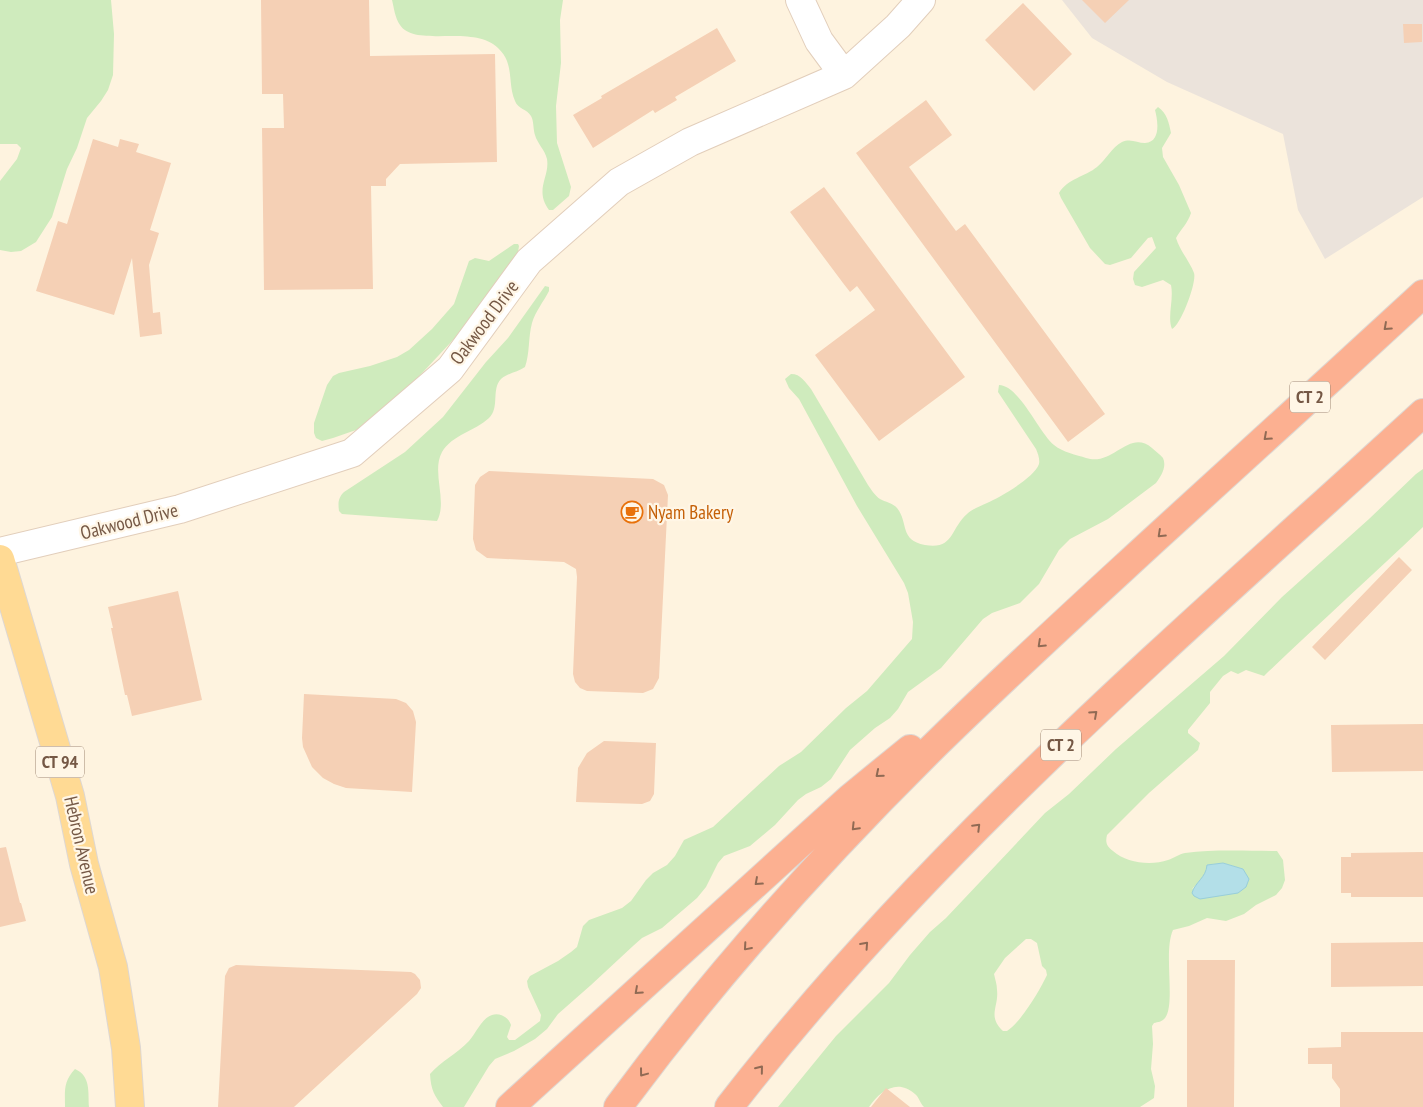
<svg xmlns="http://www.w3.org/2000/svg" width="1423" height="1107" font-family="'PT Sans Narrow',sans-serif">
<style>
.industrial{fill:#ebe3db}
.green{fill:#cfebbd;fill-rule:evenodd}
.water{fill:#b3dfe8;stroke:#98ceda}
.building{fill:#f5d0b5}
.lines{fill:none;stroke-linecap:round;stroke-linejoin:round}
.minor-casing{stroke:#e2cebb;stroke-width:30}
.major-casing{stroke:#ded7d2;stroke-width:30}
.highway-casing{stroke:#ded7d2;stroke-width:30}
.minor{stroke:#fff;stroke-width:28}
.major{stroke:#ffda94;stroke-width:28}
.highway{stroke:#fcb091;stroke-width:28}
.oneway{stroke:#906a54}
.labels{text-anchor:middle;stroke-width:4.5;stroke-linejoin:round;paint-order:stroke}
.shield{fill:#fff6e6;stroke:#9e8775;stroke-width:1}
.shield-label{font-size:18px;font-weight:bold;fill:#755845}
.street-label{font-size:19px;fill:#755845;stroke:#fff6e6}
.food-label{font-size:19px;fill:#c56008;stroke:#fff6e6;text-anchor:start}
</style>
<rect width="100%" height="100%" fill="#fef3df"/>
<!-- industrial -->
<path class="industrial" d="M1062 0H1423V197L1325 259 1298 210 1283 134 1167 82 1092 38Z"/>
<!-- green -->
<path class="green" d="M0 0H111L114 34 113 75 108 90 101 101 87 118 77 148 67 169 52 217 36 242 21 251 11 252 0 250V181L17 159 21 148 17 144H0Z
M392 0H563L560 20 561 63 556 106 557 143 571 187 569 196 553 210H549C534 189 550 177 547 159 545 150 537 143 535 135 533 129 534 121 531 116 527 109 518 109 515 101 507 82 515 64 498 48 473 24 415 48 400 25 395 18 394 8 392 0Z
M1158 107C1167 113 1169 123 1171 133L1162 148 1163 157 1179 185 1191 213C1188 223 1181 229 1176 238 1180 251 1190 262 1194 273 1197 282 1181 325 1172 329 1167 317 1174 300 1171 285L1163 280 1142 287 1135 285 1133 279 1134 272 1156 248 1152 237 1148 238 1131 258 1110 265 1105 264 1090 248 1061 198 1059 193C1067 179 1086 176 1097 167 1106 160 1112 147 1122 142 1131 138 1137 143 1145 143 1161 142 1158 121 1155 110Z
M514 244H518L519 246 518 252 509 268 467 325 382 416 356 430 333 438 322 441 316 438 314 433V423L327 385 333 376 339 373 370 366 397 357 409 350 432 329 454 304 469 261 475 258 489 261Z
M545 286 549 287V291C544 301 535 312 532 323 528 338 530 353 525 367 518 372 508 373 501 379 491 389 500 408 489 418 475 431 452 435 442 452 431 472 448 501 437 521L342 514 339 511C338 503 338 498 344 492L405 452 443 417 486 362 508 338Z
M791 374C801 374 805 382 811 389L868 485C871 489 875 496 880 499 885 502 893 503 897 508 909 523 899 540 925 545 954 550 950 529 967 514 972 509 981 506 987 503 1000 497 1034 478 1039 464 1040 459 1038 454 1036 449L998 392 999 385C1019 385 1039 433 1054 445 1062 452 1077 455 1086 458 1113 467 1129 428 1152 448 1155 451 1160 454 1163 458 1167 467 1161 476 1156 483L1108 519 1070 539 1059 550 1039 584 1020 603 992 613 983 619 941 668 908 692 898 709 890 718 875 728 850 750 831 779 821 787 806 794 798 800 775 825 750 846 724 856 718 863 706 887 697 898 662 928 642 938 633 946 591 985 558 1014 547 1029 535 1039 514 1051 495 1059 489 1066 464 1107H443C434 1095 431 1090 430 1074 441 1061 457 1054 469 1041 476 1033 482 1018 492 1015 500 1012 509 1018 511 1025L507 1037 509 1040H515L540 1021 541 1015 528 987 527 981 530 976 558 961 571 952 577 947 583 926 589 920 622 908 631 901 646 880 653 873 667 865 675 856 684 840 713 827 779 766 801 752 846 708 867 691 912 639 913 622 908 593 904 583 857 506 799 399 789 388 785 379Z
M1423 469V527C1371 577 1317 625 1264 676L1246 670 1238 674 1231 671 1223 676 1210 692V703L1188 730V733L1200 743 1198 750 1149 793 1107 835C1105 843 1107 846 1113 851 1126 863 1151 866 1168 860 1174 858 1179 854 1185 853 1214 849 1248 851 1277 851L1283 860 1285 880 1282 888 1276 895 1256 905 1244 914 1226 921 1207 918 1189 926 1173 930C1163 952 1176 1004 1165 1018 1162 1022 1158 1022 1154 1023L1152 1026 1153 1044 1151 1069 1155 1086 1154 1098 1140 1107H924C920 1103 919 1097 915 1094 897 1078 880 1091 869 1107H778L836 1036 889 983 910 955 930 932 946 918 1045 813 1069 794 1116 749 1224 656 1282 597 1369 519 1416 474ZM1223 863 1243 869 1192 889 1204 877 1208 865ZM1026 939H1031L1037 943 1042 966 1046 970 1047 975C1040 990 1021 1022 1007 1031H1003C987 1016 999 1007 997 990 997 984 995 979 994 974L1005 958Z
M75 1069C91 1076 88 1092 89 1107H65C65 1091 63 1082 75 1069Z"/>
<!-- water -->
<path class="water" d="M1223 863 1243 869 1249 879 1246 887 1238 893 1200 899 1194 896 1192 893C1195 882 1206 878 1207 865Z"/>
<!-- building -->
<path class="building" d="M261 0H369L370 56 495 54 497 162 400 164 386 179V186H371L373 289 264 290 262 128H284L283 94H262Z
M1082 0H1129L1105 23Z
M1023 3 1072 54 1034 91 985 40Z
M1403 24H1422V42L1404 43Z
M717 28 736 61 675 97 677 100 655 113 653 110 593 148 573 115 602 98 601 96Z
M926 100 952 135 909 167 956 231 965 224 1105 414 1068 442 856 153Z
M93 139 118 147 120 139 139 144 136 152 171 163 150 230 159 233 149 265 153 313 160 312 162 334 140 337 132 258 114 315 36 291 58 221 67 224Z
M824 187 965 377 879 441 815 355 875 310 857 286 850 292 843 283 790 212Z
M489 471 653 479 664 485 668 495 659 678 653 689 643 693 587 691 580 688 575 682 573 674 577 577 576 569 564 562 487 558 476 550 473 539 475 485 480 477Z
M1399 557 1412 570 1325 660 1312 647Z
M178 591 202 700 132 716 127 695H125L111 628H113L108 607Z
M304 694 396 699 406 703 413 711 416 722 412 792 346 788 334 784 323 778 312 767 303 747 302 738Z
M1423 724V771L1332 772 1331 725Z
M604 741 656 743 654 794 650 801 642 804 576 802 578 768 587 753Z
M6 847 20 903H21L26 921 0 927V848Z
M1423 852V897H1351V893H1341V857H1351V853Z
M1423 942V986L1331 987V943Z
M1187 960H1235L1234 1107H1187Z
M236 965 411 972 415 974 420 980 421 988 417 994 294 1107H218L225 976 229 968Z
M1341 1032H1423V1107H1340V1089L1332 1078V1064H1308V1048L1341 1047Z
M886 1088 910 1107H871Z"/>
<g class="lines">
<!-- minor casing -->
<g class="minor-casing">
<path id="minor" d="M800 0 819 41 844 75
M0 552 180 509 352 453 450 369 529 261 619 182 690 142 844 75 898 26 921 0"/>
</g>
<!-- major casing -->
<g class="major-casing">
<path id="major" d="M0 559 70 796 84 864 113 967 126 1048 130 1107"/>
</g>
<!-- highway casing -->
<g class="highway-casing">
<path id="highway" d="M510 1107 850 798 910 749
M618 1107C711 981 817 862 928 752 1002 679 1079 609 1155 539 1245 457 1334 376 1423 294
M729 1107C930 847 1182 634 1423 413"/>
</g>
<!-- minor -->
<use href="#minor" class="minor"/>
<!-- major -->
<use href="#major" class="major"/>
<!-- highway -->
<use href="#highway" class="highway"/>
</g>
<!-- one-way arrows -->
<defs><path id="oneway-chevron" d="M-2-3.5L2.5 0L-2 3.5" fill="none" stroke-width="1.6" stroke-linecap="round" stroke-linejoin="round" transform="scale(1.25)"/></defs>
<g class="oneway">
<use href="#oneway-chevron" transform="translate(1387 327) rotate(138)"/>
<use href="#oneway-chevron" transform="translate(1267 437) rotate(138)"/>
<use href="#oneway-chevron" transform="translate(1161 534) rotate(137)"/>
<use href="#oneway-chevron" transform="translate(1041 644) rotate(137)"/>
<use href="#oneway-chevron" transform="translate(1094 714) rotate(-42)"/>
<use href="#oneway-chevron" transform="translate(879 774) rotate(140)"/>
<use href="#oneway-chevron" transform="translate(855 827) rotate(134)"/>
<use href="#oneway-chevron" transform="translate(977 827) rotate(-45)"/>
<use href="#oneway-chevron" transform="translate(758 882) rotate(138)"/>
<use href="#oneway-chevron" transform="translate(865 945) rotate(-48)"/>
<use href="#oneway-chevron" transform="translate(747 947) rotate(131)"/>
<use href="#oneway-chevron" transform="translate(638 991) rotate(138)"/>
<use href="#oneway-chevron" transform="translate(760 1069) rotate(-51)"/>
<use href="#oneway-chevron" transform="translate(643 1073) rotate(127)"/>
</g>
<!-- icons -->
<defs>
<g id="cafe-ring" transform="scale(1.125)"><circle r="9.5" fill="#fff6e6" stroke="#e8710a" stroke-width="1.5"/><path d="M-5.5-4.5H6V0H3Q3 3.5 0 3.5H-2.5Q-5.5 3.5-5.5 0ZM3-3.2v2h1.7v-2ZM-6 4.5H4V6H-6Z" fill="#e8710a"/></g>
</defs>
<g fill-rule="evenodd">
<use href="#cafe-ring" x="632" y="512"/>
</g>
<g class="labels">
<!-- shield labels -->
<g class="shield">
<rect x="1290" y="381.5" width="40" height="31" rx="4"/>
<rect x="1041" y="729.5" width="40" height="31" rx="4"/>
<rect x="36" y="746.5" width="48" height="31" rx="4"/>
</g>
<g class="shield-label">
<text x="1310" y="403">CT 2</text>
<text x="1061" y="751">CT 2</text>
<text x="60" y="768">CT 94</text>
</g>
<!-- street labels -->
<g class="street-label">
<text transform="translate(484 322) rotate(-53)" y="7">Oakwood Drive</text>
<text transform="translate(129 521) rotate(-14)" y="7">Oakwood Drive</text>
<text transform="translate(82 845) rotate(77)" y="7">Hebron Avenue</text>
</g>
<!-- food labels -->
<g class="food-label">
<text x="648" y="519">Nyam Bakery</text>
</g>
</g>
</svg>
